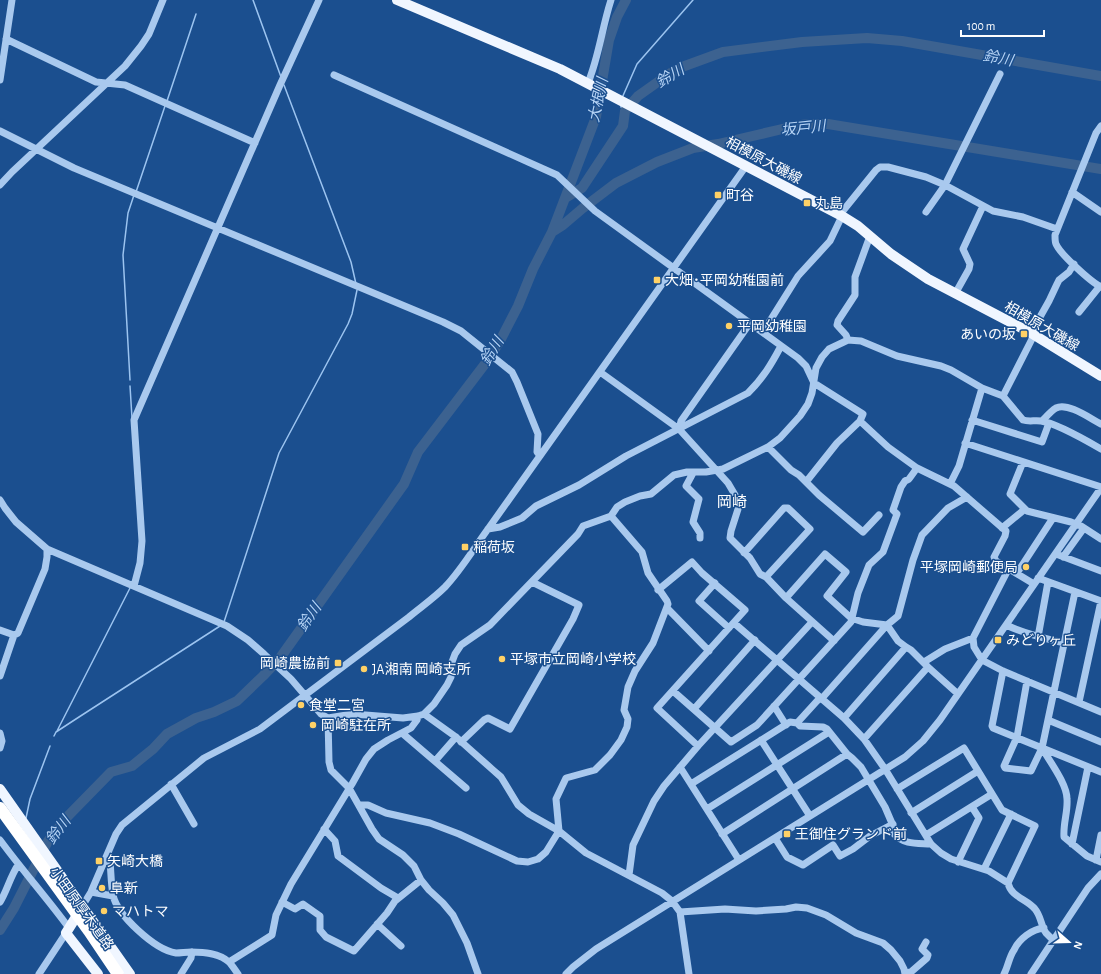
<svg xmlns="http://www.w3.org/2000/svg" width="1101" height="974" font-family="'Alegreya Sans','Noto Sans JP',sans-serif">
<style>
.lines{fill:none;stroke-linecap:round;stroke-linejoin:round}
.stream{stroke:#9cc4f0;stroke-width:1.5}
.river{stroke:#3c6290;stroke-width:10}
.minor{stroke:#a9c9ee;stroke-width:7}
.major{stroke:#f0f6ff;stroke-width:10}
.highway{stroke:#fff;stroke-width:12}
.poi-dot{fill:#ffd166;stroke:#1b4f8f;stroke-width:1.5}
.labels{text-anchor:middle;stroke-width:3;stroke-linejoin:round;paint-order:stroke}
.street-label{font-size:14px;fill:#fff;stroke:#1b4f8f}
.poi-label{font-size:14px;fill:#fff;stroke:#1b4f8f;text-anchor:start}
.water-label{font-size:15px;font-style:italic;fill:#b5d3f5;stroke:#1b4f8f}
.neighbourhood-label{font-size:15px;fill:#fff;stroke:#1b4f8f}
</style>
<rect width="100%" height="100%" fill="#1b4f8f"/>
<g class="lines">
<!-- stream -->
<path class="stream" d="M253 0 281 77
M284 85 351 262 356 284
M622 98 637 64 693 0
M167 101 196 14
M621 105V107L625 111
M136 192 165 106
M130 380 123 255 128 213 134 195
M130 386 132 418
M224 622 279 453 348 324 352 314 357 290
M57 731 130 588
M54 736 56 732 79 717 220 626
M26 818 30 799 50 746"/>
<!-- river -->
<path class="river" d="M567 197 582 188 623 126 625 111 638 96 669 74 682 67 723 52 802 42 867 38 902 41 1101 76
M552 232 563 225 583 208 616 183 657 162 693 148 718 144 791 127 807 124H828L1101 169
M0 930 14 908 48 841 67 817 111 772 132 766 153 749 167 734 196 718 214 712 237 701 263 676 280 658 404 484 418 452 488 360 501 339 518 306 533 269 552 232 596 117 609 40 617 17 626 0"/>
<!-- minor -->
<path class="minor" d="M6 39 96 82 125 85 255 143
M334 75 557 175 595 211 798 358 806 366 814 383 863 414 860 421 837 443 806 482
M0 80 12 0
M588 83C599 56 602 28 611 0
M1101 126 1096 133 1055 235C1055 238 1055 242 1056 244 1060 254 1091 282 1101 287
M0 131 74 168 443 322 461 331 512 372 517 382 538 434 537 452 540 456
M0 185 12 172 125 66 141 46 149 34 163 0
M1072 192 1101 212
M926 212 945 185 1000 74
M955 294 969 269 970 264 963 249 983 206
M1079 312 1100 286
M763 332 798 276 830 241 842 216V212L876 170 880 167H888L926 177 945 185 993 211 1023 217 1057 229
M1031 333 1049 301 1057 284 1059 280 1069 272 1074 264
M848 340 846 335 837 325 838 321 855 295V277L870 236
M600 372 679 429 728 483 738 500 739 506 731 531 730 538 750 558 760 574 766 577 786 598 834 641
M1003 396 1034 335
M972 420 1042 442 1049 423
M860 421 888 447 917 468 954 486 1006 531 1005 536 994 557 996 561 1034 584
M1042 421C1046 417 1051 411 1056 408 1068 402 1091 419 1101 424
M679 429 681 421 750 323
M965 443 1101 487
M768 447 791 470 799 475 819 495 863 532 879 515
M1023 462 1010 494 1027 511 1071 522 1081 526 1101 539
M693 473 686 486 699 499 693 522 700 533V538
M950 484 959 466 982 388
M0 500 5 508 16 522 47 549 227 626 248 640 264 654 291 679 321 714 328 718 353 714 403 718 418 716 424 714 434 704 447 685 451 677 452 662 455 654 461 645 490 625 578 534 583 526 611 516 617 507 625 502 640 496 651 494 674 475 687 472H706L723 469 768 447 780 438 800 416 808 404 812 393 816 368 822 357 829 349 848 340 861 341 897 356 941 366 951 370 982 388 1003 396 1023 420C1029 422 1035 420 1041 421 1055 423 1089 442 1101 449
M1002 528 1025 509
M488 529 500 527 522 518 536 506 579 485 626 456 748 393C763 378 771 365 781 346
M744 553 784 508H788L810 529 766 577
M1056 554 1101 571
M1063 557 1084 528
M1009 568 973 638 974 647 982 660 1003 671 1101 712
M1017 573 1053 518
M1038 578 1101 601
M715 583 699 601 729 628
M134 586 140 563 142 541 134 420 280 85 319 0
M658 590 692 562 702 573 745 610 657 708 698 746
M786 598 825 554 846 572 827 596 851 618 863 622 887 625 898 641 906 647 911 650 928 667 958 694
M667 608 709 651
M734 623 844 718 864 739 885 769 931 844 941 853 951 859 989 871 1008 883C1011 897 1027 899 1035 909 1041 916 1041 926 1046 933 1048 935 1051 938 1053 940
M1006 625C1025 634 1044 638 1064 643
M0 630 14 635
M1038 637 1048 582
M924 662 945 649 973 638
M1003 671 992 726 993 728 1101 772
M0 676 14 635 18 633 45 569 47 557V549
M1027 681 1017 737 1004 766 1005 768 1031 771 1042 748 1075 592
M673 691 731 742 757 725 851 622 858 593 869 565 883 552 897 514 893 510 901 487 905 481 909 479 917 468
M1079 702 1101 601
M774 706 786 725
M694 709 755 640
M424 714 456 737 493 770 501 777 518 805 529 814 559 831 586 853 662 893 672 901 680 912 689 974
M328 718 329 762 331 770 349 788 372 829 379 839 403 855 414 866 421 880 429 890 443 903 453 915 467 943 478 974
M844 718 906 647
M1048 720 1101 742
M797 723 817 701 824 696 887 625 898 616 913 560 922 535 948 508 967 497
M0 733 2 741 0 748
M402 733 466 788
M864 739 928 667
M761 740 810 816
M461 742 484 720 488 718 510 729 573 619 579 605 532 582
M1042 748C1050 762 1067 784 1067 799 1068 812 1063 823 1064 837L1087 856 1101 862
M435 761 456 737
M680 767 739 860
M171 784 194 824
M691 784 790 722 797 723 800 726 823 727 827 729 847 754 852 758 861 767 885 807 894 828V834C904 845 918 843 931 844
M897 789 964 748 1002 810 1035 826 1008 883
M359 805H368L386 813 430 823 459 834 517 861 528 862 538 859 546 852 559 831 556 799 566 778 595 770 610 755 621 740 627 727 628 719 624 710 628 687 635 671 653 643 668 604 667 601 648 573 642 552 611 516
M707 809 829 732
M911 813 978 771
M324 829 335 841 338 856 381 888 398 898
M722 834 847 754
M926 835 992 794
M775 838 787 857 803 865 833 845 840 856 853 849 870 836 893 824
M0 840C22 870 47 898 69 928
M1072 844 1088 767
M107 857 110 861C111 872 111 884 113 895 117 915 155 950 176 953 181 953 186 952 191 952 204 952 219 953 229 962 232 965 235 970 238 974
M1096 860 1101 835
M958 862 979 818 972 807
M984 869 1011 814
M629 875 633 845 654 801 664 786 698 746 812 622
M91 892 113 896
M0 902C7 891 10 877 18 865
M282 902 295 909 303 904 320 916V930L326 937 354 951 387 913 395 901 421 880
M83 905 91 892 116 834 122 825 204 758 260 729 409 617C421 607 434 598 445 587 462 569 474 548 488 529L746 166
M680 912 725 909 756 911 786 909 796 907 807 908 826 915 856 933 883 943 891 950 900 961 904 969 905 974
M377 924 401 946
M229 962 272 935 276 915 291 884 352 784 366 759 374 749 388 740 411 728 417 720 418 716
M905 973 911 972 927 958 928 955 922 949 926 942
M39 974 66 933
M181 974 191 958 192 952
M566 974 573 967 596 949 905 757 923 741 940 720 1101 488
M1004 974C1008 967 1009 957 1014 950 1019 939 1032 929 1044 928
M1031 974 1088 888 1101 874"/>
<!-- major -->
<path class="major" d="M397 0 560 69 842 216 858 226 891 254 928 279 1031 333 1101 376
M0 789 130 974
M81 909 66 933 98 974"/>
<!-- highway -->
<path class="highway" d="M0 808 89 931 118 974"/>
</g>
<!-- markers -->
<g class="poi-dot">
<rect x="714" y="191" width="8" height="8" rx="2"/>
<rect x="803" y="199" width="8" height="8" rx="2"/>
<rect x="653" y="276" width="8" height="8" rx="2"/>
<circle cx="729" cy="326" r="4"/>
<rect x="1020" y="330" width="8" height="8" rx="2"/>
<rect x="461" y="543" width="8" height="8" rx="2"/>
<circle cx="1026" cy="567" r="4"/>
<rect x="994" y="636" width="8" height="8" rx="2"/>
<circle cx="502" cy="659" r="4"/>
<rect x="334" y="659" width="8" height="8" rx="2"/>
<circle cx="364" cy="669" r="4"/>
<circle cx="301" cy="705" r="4"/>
<circle cx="313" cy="725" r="4"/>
<rect x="783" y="830" width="8" height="8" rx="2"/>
<rect x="95" y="857" width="8" height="8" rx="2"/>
<circle cx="102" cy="888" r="4"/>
<circle cx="104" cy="911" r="4"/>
</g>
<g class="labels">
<!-- street labels -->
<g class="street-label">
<text transform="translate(764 160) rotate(28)" y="5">相模原大磯線</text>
<text transform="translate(1042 326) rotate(30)" y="5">相模原大磯線</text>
<text transform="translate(82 908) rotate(54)" y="5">小田原厚木道路</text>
</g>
<!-- poi labels -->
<g class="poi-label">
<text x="726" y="200">町谷</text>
<text x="815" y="208">丸島</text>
<text x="665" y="285">大畑･平岡幼稚園前</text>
<text x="737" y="331">平岡幼稚園</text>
<text x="1016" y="339" text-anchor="end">あいの坂</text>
<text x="473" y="552">稲荷坂</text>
<text x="1018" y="572" text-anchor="end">平塚岡崎郵便局</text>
<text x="1006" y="645">みどりヶ丘</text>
<text x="510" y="664">平塚市立岡崎小学校</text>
<text x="330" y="668" text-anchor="end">岡崎農協前</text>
<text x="372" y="674">JA湘南 岡崎支所</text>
<text x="309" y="710">食堂二宮</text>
<text x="321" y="730">岡崎駐在所</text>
<text x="795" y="839">王御住グランド前</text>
<text x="107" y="866">矢崎大橋</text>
<text x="110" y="893">阜新</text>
<text x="112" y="916">マハトマ</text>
</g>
<!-- water labels -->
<g class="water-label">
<text transform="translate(998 58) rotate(10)" y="5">鈴川</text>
<text transform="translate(670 76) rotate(-31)" y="5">鈴川</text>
<text transform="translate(598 100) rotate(-78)" y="5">大根川</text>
<text transform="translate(803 128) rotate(-6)" y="5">坂戸川</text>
<text transform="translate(492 351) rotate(-59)" y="5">鈴川</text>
<text transform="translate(309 617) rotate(-55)" y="5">鈴川</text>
<text transform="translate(58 830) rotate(-52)" y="5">鈴川</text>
</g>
<!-- neighbourhood labels -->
<g class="neighbourhood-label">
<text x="732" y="507">岡崎</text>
</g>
</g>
<!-- north arrow -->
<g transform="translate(1069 942) rotate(110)" stroke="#1b4f8f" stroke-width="3" paint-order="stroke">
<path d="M0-3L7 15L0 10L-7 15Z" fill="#ffffff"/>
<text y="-6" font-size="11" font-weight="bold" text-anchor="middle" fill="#ffffff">N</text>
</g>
<!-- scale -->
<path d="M961 30v6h83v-6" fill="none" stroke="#ffffff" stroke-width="2"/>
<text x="967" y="30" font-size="12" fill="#ffffff" stroke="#1b4f8f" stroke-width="3" paint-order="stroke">100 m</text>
</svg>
